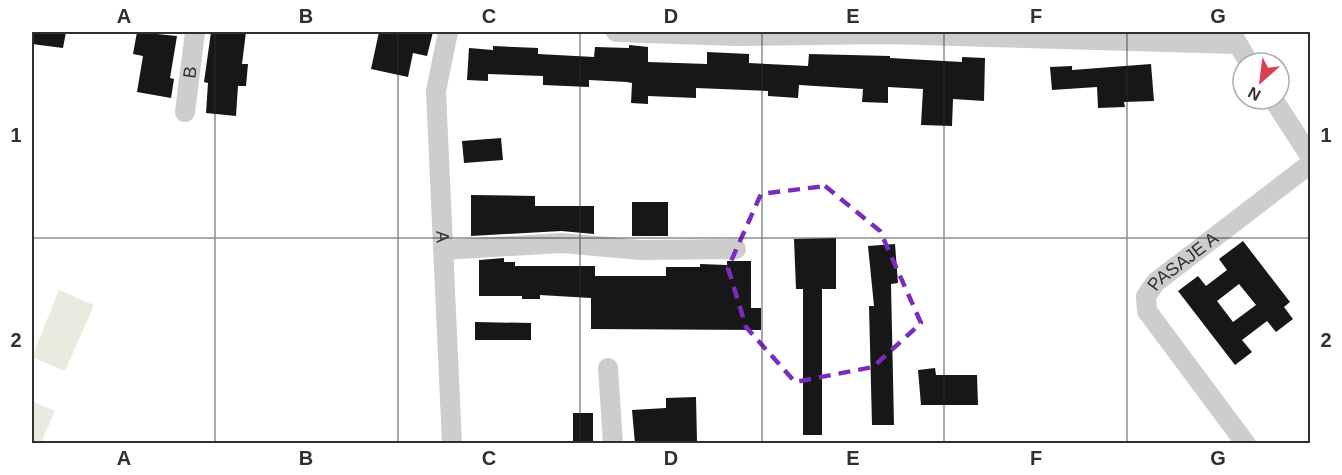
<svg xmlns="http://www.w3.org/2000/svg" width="1342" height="475" font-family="Arial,sans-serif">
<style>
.green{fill:#e7ecdf}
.building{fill:#171717;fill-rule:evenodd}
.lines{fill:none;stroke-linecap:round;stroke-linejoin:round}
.minor{stroke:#cdcdcd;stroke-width:20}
.marked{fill:none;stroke:#7b2cbf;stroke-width:4.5;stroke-dasharray:12 8;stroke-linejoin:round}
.grid{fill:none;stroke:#303030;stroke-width:1.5;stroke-opacity:0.55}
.labels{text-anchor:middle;stroke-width:6;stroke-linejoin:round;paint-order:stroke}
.street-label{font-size:18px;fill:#303030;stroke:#fff}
.neatline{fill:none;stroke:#303030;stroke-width:2}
.grid-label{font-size:20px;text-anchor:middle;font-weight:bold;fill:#303030}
</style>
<rect width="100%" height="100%" fill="#fff"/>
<!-- green -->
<path class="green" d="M59 290 94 305 65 371 32 357Z
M32 401 55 411 41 443H32Z"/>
<!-- building -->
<path class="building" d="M34 32H66L63 48 32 44Z
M137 32 177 36 170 78 174 79 171 98 137 92 143 56 133 54Z
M211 32H246L242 64H248L246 86H238L236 116 206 113 208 83 204 82Z
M379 32H433L427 56 413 53 408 77 371 69Z
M629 45 648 47V62L707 64V52L749 54V63L808 66 809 54 890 56V58L962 62V57L985 58 984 101 953 99 952 126 921 125 923 89 888 87V103L862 102 863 89 799 85 798 98 768 96V91L696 88V98L648 96V104L631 103 632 83 627 82 589 80V87L543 85V76L488 74V81L467 80 469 48 493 50V46L538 48V54L594 57 595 47 629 48Z
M1151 64 1154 101 1124 102 1125 107 1098 108 1097 87 1052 90 1050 67 1072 66V70Z
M501 138 503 160 464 163 462 141Z
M471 195 535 196V206H594V234L561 231 471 236Z
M632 202H668V236H632Z
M836 238V289H822V435H803V289H796L794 239Z
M1243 241 1290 302 1284 307 1293 319 1276 332 1267 321 1242 340 1252 352 1235 365 1178 291 1198 276 1206 286 1227 270 1219 259ZM1239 284 1256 305 1233 322 1217 301Z
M895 244 898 283 891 284 894 425H872L869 306H874L868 246Z
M504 258V262H515V266H595V276H666V267H700V264L727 265V261H751V308H761V330L591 329V298L540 295V299H522V296H479V260Z
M475 322 531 323V340H475Z
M935 368 936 375H977L978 405H921L918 370Z
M696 397 697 442 635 444 632 410 666 408V398Z
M573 413H593V442H573Z"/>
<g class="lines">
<!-- minor -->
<g class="minor">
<path id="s1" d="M448 32 436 91 452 444"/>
<path d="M616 32 737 36 886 34 1236 44"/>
<path d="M1231 32 1249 63"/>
<path d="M1273 99 1310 156"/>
<path id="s2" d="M185 112 195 32"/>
<path d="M443 250 562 243 640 250 736 249"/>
<path d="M608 368 613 444"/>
<path id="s3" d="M1246 444 1147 311 1146 296 1156 282 1310 164"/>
</g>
</g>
<!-- marked area -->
<path class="marked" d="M825 186 880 231 921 323 873 367 795 382 746 327 728 268 761 194Z"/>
<!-- grid -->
<path class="grid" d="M215 32V444M398 32V444M580 32V444M762 32V444M944 32V444M1127 32V444M32 238H1310"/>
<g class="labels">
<!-- street labels -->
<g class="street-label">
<text dy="6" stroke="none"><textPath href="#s2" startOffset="40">B</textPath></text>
<text dy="6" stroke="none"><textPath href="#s1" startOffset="206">A</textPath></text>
<text dy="6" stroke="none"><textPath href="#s3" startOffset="232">PASAJE A</textPath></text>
</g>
</g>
<!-- border -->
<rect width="1342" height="475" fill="none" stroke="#ffffff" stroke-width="66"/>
<!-- north arrow -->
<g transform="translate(1261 81) rotate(208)"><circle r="28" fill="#ffffff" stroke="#acacac" stroke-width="1.5"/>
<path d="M0-4.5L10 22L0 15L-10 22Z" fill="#db3e51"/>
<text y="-9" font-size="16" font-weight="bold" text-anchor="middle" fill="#303030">N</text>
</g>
<rect x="33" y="33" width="1276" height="409" class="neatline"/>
<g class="grid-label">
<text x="124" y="23">A</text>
<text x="306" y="23">B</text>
<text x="489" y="23">C</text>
<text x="671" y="23">D</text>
<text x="853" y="23">E</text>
<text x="1036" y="23">F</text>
<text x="1218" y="23">G</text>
<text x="16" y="142">1</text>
<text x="1326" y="142">1</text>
<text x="16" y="347">2</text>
<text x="1326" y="347">2</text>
<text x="124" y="465">A</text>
<text x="306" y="465">B</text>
<text x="489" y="465">C</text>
<text x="671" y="465">D</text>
<text x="853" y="465">E</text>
<text x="1036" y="465">F</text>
<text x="1218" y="465">G</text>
</g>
</svg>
